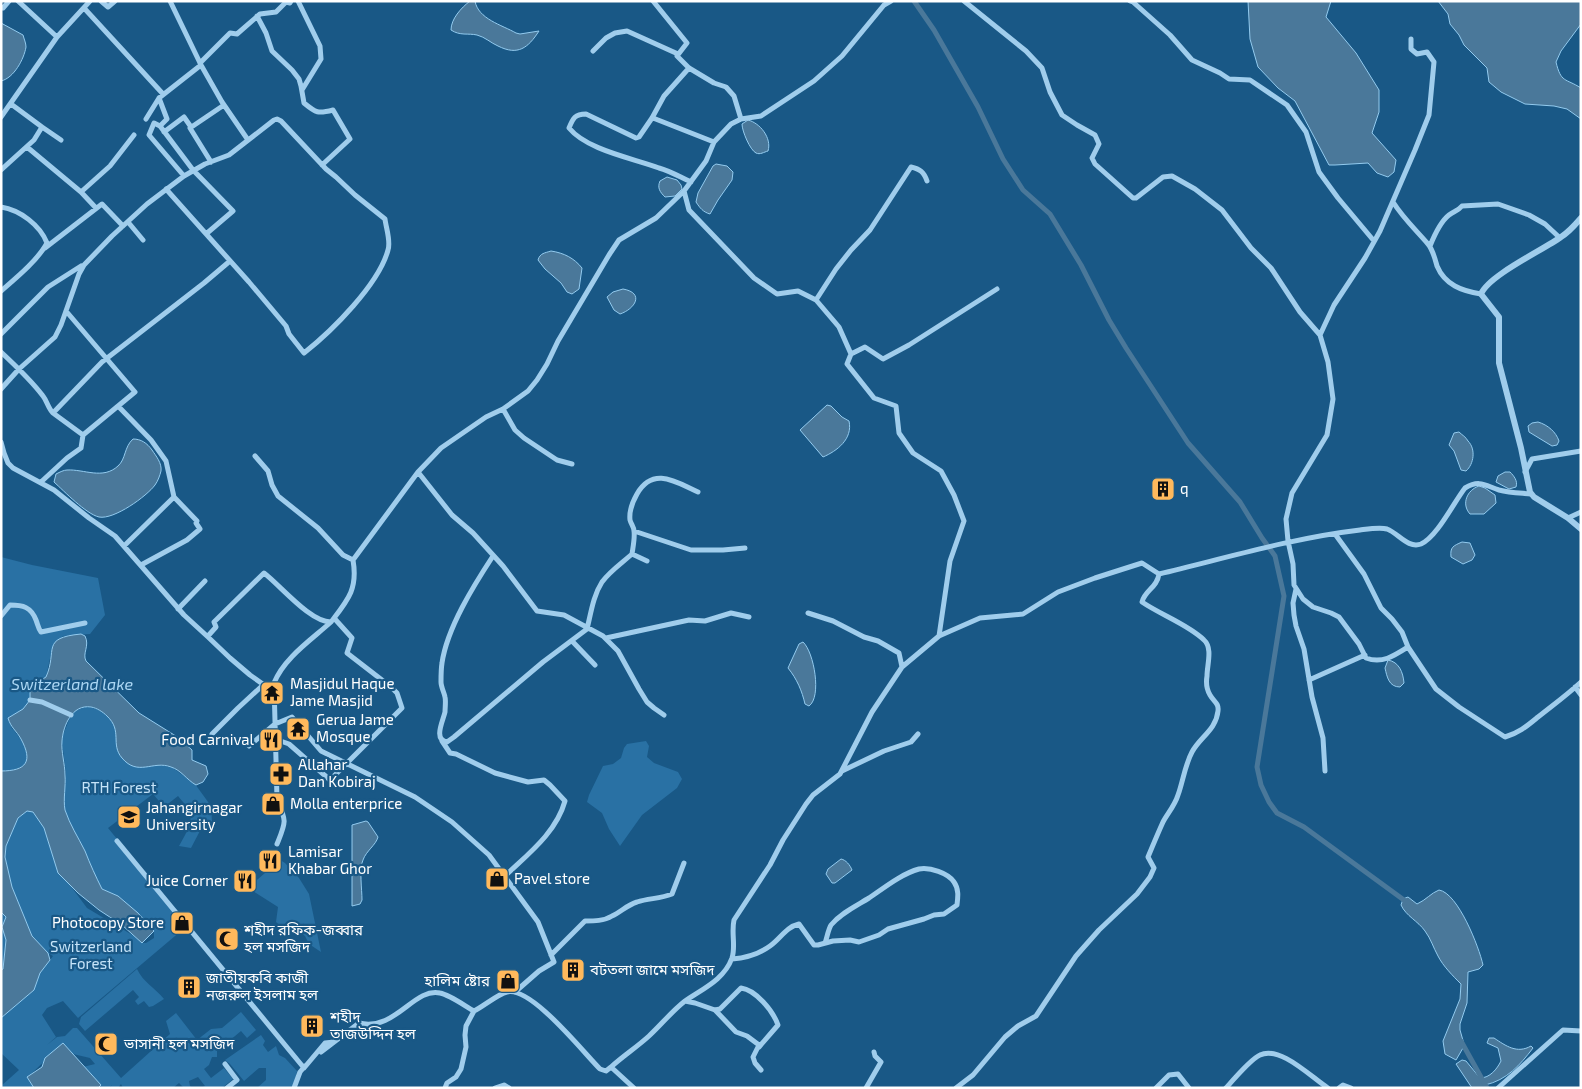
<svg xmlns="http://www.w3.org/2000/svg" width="1582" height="1089" font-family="'Exo 2','Noto Sans Bengali',sans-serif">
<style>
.green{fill:#2971a4}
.water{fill:#4a789a;stroke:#93cbef}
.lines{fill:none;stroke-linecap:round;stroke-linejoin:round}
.canal{stroke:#4a789a;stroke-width:5}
.minor{stroke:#a0cdec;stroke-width:5}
.tertiary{stroke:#a0cdec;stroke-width:6}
.labels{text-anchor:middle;stroke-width:4.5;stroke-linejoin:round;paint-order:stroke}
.poi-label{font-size:15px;fill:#fff;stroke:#195886;text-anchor:start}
.park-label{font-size:15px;fill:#c6e4f9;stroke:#195886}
.water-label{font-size:16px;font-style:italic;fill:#acd7f4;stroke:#195886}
</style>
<rect width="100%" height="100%" fill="#195886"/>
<!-- green -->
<path class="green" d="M1 557 32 565 98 578 105 615 90 634 63 636 52 649 46 677 11 727C19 736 30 750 26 763 19 770 10 771 1 771Z
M85 707C96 707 110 714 115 725 117 731 117 739 117 745L154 766H165L173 768 195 784 211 806 212 822 207 829 202 827 191 848 179 846C184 837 193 823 190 812 188 807 182 801 178 796L164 807 153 794 108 828 188 925 78 1018 63 1001 47 1008 42 1015 56 1037 47 1045 57 1037 65 1036 73 1028H77L121 1078 170 1034 166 1021 176 1013 197 1040 211 1029 222 1028 241 1012 256 1030 247 1038 241 1031 217 1051V1057H212L209 1065 204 1069 211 1078 224 1068 233 1079 222 1088H200L205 1086 198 1077 189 1081 190 1086 192 1088H184L179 1083 173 1088H123L121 1084 118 1088H110L112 1085 109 1088H98L101 1085 83 1067 95 1064 90 1058 73 1054 63 1043 28 1077 34 1088H1V1086L19 1070 1 1053V1018L34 990 40 973 53 956 48 953 32 936 12 887 5 857 6 846 18 818 27 811 33 812 44 828 58 873 67 881 87 908 134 936 142 943H146L154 938V931L118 896 102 889 87 860 85 852 71 827 64 807 66 773 62 742 63 735 71 715 75 711Z
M646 741 649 746 647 757 654 763 678 772 682 779 677 788 642 815 620 846 609 829 602 813 587 802 589 795 603 766 613 764 621 758 624 748 627 744Z
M277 858 285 863 299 878 309 894 321 952 309 944 305 936 296 929 282 927 276 922 278 907 253 891 251 885 265 873Z
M1 912 6 917 2 927 6 940 3 969 1 970Z
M137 969C143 982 155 988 164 999L153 1006 149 1007 144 1001 138 1005 135 1001 139 997 133 990 85 1031 79 1024 81 1017Z
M261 1035 265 1041 263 1045 268 1052 276 1046 279 1055 285 1058 297 1071 294 1088H257L266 1080V1068H259L244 1081 230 1064 225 1060Z"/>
<!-- water -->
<path class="water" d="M470 1H475C478 19 502 25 516 33L520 34 539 31C528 48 518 56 498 46 491 43 485 37 477 35 468 33 460 36 451 30 451 19 461 8 470 1Z
M1248 1H1331L1326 17 1356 53 1379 90V112L1372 133 1396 160 1394 172 1388 177 1377 173 1368 163 1335 165H1329L1295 101 1278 88 1258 67 1250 39Z
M1438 1H1581V24L1561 51 1556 62C1561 83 1565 78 1581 88V119L1567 109 1554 106 1525 104 1501 92 1489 82 1487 68 1464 45 1459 35 1450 24 1448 14Z
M1 23 23 35C24 39 26 43 26 47 24 59 14 78 1 81Z
M748 120C760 123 772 138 768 151 764 152 760 155 756 153 750 150 742 131 742 124Z
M716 164 727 166 733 172 732 180 718 200 710 214C703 212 700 208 696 202L698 193 713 166Z
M667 177 677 180 681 185 682 189 675 196 665 197C660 192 657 188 660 181Z
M551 251C564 253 574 258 582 268L579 289 572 294 567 292 561 283 545 269 538 260C540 253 545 253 551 251Z
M623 289C645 293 635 309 620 314L614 310 607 297 613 292Z
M827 405 831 406 842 417 849 421C853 439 837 451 823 457L800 430Z
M1538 422C1548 425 1556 432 1559 441L1557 445 1552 446 1529 432 1528 426 1532 423Z
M1459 432C1462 435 1466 437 1468 441 1476 449 1474 464 1466 471L1461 470 1454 451 1449 445 1454 433Z
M133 439C141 439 147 443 152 450 156 456 162 463 161 471 160 475 158 481 155 485 147 496 114 520 99 517 86 514 64 491 54 482L56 474C60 472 64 470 67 470 84 469 103 480 118 466 126 459 124 447 133 439Z
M1505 472H1510C1514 476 1518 481 1516 487L1509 489 1496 482 1498 476Z
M1479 486 1485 488 1495 495 1496 503 1484 514H1470C1461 504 1467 490 1479 486Z
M1462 542 1470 543 1475 555 1472 560 1463 564 1451 557C1450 547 1453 546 1462 542Z
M81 634 85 636C90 646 82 653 86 661L139 713 179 738 192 750V760L206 766 208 774 203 782 196 785C187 780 181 770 171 767 153 760 138 777 122 758 110 744 123 731 107 716 103 712 97 708 91 707 72 704 63 726 62 741 61 752 65 764 65 775 66 786 63 799 65 810 70 825 78 837 85 851 90 864 96 877 102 889L118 896 138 913 154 931 142 943 122 925 99 910 78 893 58 873 44 828 33 812 27 811 18 818 6 846 5 857 12 887 32 936 48 953 50 960 40 973 34 990 1 1018V970L3 969 6 940 2 927 6 917 1 912V771C27 771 33 761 21 739 16 730 11 728 8 718L23 709 30 700V690L33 685 46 677C58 650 40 638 81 634Z
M803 642C814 652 822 697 809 706L805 704C802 691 797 679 788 668L799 644Z
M1388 660C1399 662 1403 672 1404 683L1400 687C1389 687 1387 677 1385 668Z
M366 821 368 822 378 837C376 845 366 851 363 860 359 868 362 890 362 900L360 904 352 906V825Z
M841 859C846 860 850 865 852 870L835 883H832L826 874 828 869Z
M1439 890C1458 893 1479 947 1483 965L1479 969 1468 972 1467 1003 1460 1024V1030L1464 1044 1463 1048 1456 1060 1445 1054 1443 1041 1460 999 1461 984C1453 976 1443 966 1438 956 1433 947 1431 939 1425 931 1418 921 1406 916 1401 905L1403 899 1408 897 1417 904C1426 900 1431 893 1439 890Z
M1489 1038H1494C1506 1046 1517 1054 1531 1046L1533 1048C1520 1065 1507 1080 1485 1085L1484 1088H1472L1456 1064 1462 1060 1466 1061 1480 1078C1490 1078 1497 1069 1501 1061L1498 1048 1487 1043Z
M63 1043 101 1085 98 1088H34L27 1077 42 1067 45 1058Z"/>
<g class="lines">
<!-- canal -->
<path class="canal" d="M914 1 934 30 978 107 1003 159 1023 190 1050 214 1081 265 1109 320 1126 348 1188 443 1240 502 1262 538 1275 556 1284 596 1257 767 1261 785 1269 802 1277 813 1304 827 1408 903
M1461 1041 1487 1088"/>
<!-- minor -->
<path class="minor" d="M18 1 57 37 90 1
M101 1 108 7 115 1
M170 1 201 65 222 102 248 140
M298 1 320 46 321 59 302 90
M653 1 687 43 677 56 689 68 714 83 726 87 734 96 741 119
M964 1 1026 51 1042 68 1050 92 1062 115 1077 125 1095 135 1099 144 1092 158 1095 164 1133 198H1136L1163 177 1172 176 1195 189 1222 210 1251 248 1271 268 1300 312 1320 335
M1130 1 1133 2 1170 35 1192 60 1220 73 1229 79 1250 80 1287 105 1306 132 1319 172 1338 198 1374 241
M1 8H3L9 1
M84 8 163 94
M257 16 266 33 272 51 292 70 299 79 301 86 304 103C316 113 318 114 333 110L350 139 322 165
M1411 39V49L1417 54 1427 52 1434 62 1429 115 1415 150 1380 231 1365 258 1334 305 1320 335 1328 362 1333 399 1327 435 1292 493 1286 519 1288 541 1293 564 1294 585 1303 599 1313 607 1331 613 1339 617 1359 644 1366 658C1382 664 1394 656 1408 647L1436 689 1459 707 1505 737C1519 733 1527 726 1538 717 1553 705 1567 695 1581 682
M593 51 606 38 615 33 627 31 678 54
M200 63 230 33 237 34 260 14 276 12 286 2 290 3 291 1
M201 65 159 98 167 119 160 126 193 170 233 211 206 234
M689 68 664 96 652 118 639 137 636 138 586 114C575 114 573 118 569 128 587 150 632 158 659 168 670 171 680 177 691 182
M1 117 57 37
M653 118 714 142
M146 119 159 98
M160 126 154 123 149 135 184 176
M42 127 61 140
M164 132 184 117 191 127
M27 147 81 192 96 208
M211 162 190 128 224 105
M1 170 34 140 42 127 11 104
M684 191 689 210 754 278 777 294 798 291 816 300 839 327 851 354 847 364 874 398 896 406 899 433 913 453 941 471 954 495 964 521 950 561 939 636
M81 192 110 166 134 135
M1393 202C1403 218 1416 230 1428 244 1433 250 1435 259 1437 266 1445 285 1462 291 1481 294
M1 207C20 210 40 225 47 243 38 260 16 278 1 291
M128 222 143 240
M1430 246C1434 236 1440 222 1449 215 1454 211 1458 211 1462 206L1498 204 1529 215 1545 224 1560 238
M45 248 102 204 123 226
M816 300 836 269 851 250 870 230 911 167C920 169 924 172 927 181
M66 311 135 392 83 435
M1 334 48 287 81 266
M1 352C16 366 31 380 43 396 47 401 48 408 53 413L102 362 204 283 230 261
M851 354 865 347 883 359 909 345 997 289
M1 389 19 369 55 337 61 325 79 274 84 265 112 236 147 204 184 176 205 164 229 155 274 120 277 119 281 121 326 169 336 177 355 195 385 219C386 228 391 241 388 250 379 284 332 331 304 353L289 334 286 326 249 282 166 189
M118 406 151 440 166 461 174 497 124 546
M503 409 515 430 524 438 557 460 572 464
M1 442 4 453 8 463 13 468 54 490 89 518 115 536 184 615 208 637 230 658 250 675 274 692
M255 456 268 471 272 485 278 496 318 528 343 555 353 560 418 472 441 448 486 417 503 409 528 391 537 380 547 364 558 341 609 255 619 240 656 218 684 191 706 161 714 142 731 124 741 119 761 116 814 81 842 56 884 5 891 1
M418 472 452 515 473 533 503 566 537 611 564 615 603 636 618 651 639 689 647 702 654 708 664 715
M1525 472 1532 459 1581 451
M41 482 67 458 81 448 83 435 53 413
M1568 518 1581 512
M634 531 691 550H723L745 548
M1335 534 1364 574 1381 608 1392 619 1402 632 1408 647
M632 554C633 547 635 538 634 531 634 527 631 524 630 520 629 511 633 501 637 494 653 466 676 482 698 492
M493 556C474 585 447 628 442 663 441 669 441 676 441 682 441 687 444 692 445 697 446 701 445 708 445 712 443 721 433 740 447 742L454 737 543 662 587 629C591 613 593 596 602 582 610 571 622 563 632 554L647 561
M141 565 187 540 200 529 196 523 197 521 174 497
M1296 589 1293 603 1294 615 1296 626 1304 649 1312 697 1323 738 1325 771
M178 609 205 581
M808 613 833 621 864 637 878 641 899 653 902 667
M1 616 10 605C23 605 31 607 36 620 38 625 38 628 41 632L85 623
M208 636 216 627 214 622 264 573C281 586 310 622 331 622 348 600 358 589 353 560
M606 638 689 620 705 621 731 613 749 617
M572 641 595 665
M1309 680 1365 655
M1575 687 1581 695
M30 700 42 702 71 715
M212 734 238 708 263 685
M275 739 289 744 330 780 402 708 397 693 391 687 347 653 352 638 334 618
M442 741 450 753 456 754 495 773 528 782 544 780 550 785 565 801C556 833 528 854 505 876
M249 746 275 724 292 717 321 751 415 797 452 822 489 855 538 922 554 962 539 971 515 992
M842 771 884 751 911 742 918 734
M117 841 304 1068 325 1043 334 1042
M277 844C286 822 287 822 277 799L274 683C284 658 311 640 331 622
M551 955 585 921C594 921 604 921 612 916 621 912 627 905 637 902 649 898 660 899 672 894L684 863
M732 959C745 958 759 954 770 946 781 938 786 927 799 924L814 945H818L833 941 850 940 859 942 879 935 888 929 924 919 934 915 944 914 957 905C958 897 959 889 954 882 948 873 930 867 919 869 901 874 884 888 869 898 856 906 841 913 831 925 828 930 827 938 825 943
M685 1001 695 1003 715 1010 720 1009 741 988C756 990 773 1011 778 1025L759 1047
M715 1010 736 1032 747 1036 759 1045 753 1057 755 1063 761 1070
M474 1011C484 1006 498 994 507 992 531 986 583 1052 600 1069L606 1071 611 1067 634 1088
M321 1052 359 1023C395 1032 414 987 440 993 450 995 465 1006 474 1011
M225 1064 237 1080 227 1088
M611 1067C623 1056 637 1047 649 1036 661 1025 672 1011 685 1001 702 989 724 980 732 958 736 946 731 933 734 920L770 865 783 840 806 804 813 795 840 774 872 712 902 667 939 636 980 618 1023 614 1058 592 1095 578 1142 563 1159 574C1226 558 1292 538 1360 530 1368 529 1380 527 1387 529 1398 533 1408 549 1421 544 1437 537 1454 502 1465 488 1480 479 1486 486 1499 490 1510 493 1521 493 1531 494
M294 1088 300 1072 305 1066
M445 1088 447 1083 456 1077 461 1069 466 1047 465 1035 466 1026 474 1011
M495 1088 504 1085 509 1088
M866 1088 881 1062 875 1056 874 1052
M956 1088 973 1075 1005 1037 1018 1026 1036 1016 1076 956 1099 930 1137 894 1150 877 1154 868 1148 857C1153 845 1158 833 1163 822 1168 813 1175 805 1178 795 1183 781 1185 765 1192 752 1200 737 1216 730 1218 711 1219 703 1214 702 1210 695 1207 690 1206 682 1207 676 1207 665 1213 648 1204 640 1189 625 1161 615 1142 602 1145 590 1157 588 1159 574
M1156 1088 1169 1075 1178 1074 1189 1088
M1226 1088C1233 1080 1251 1059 1260 1055 1280 1045 1312 1078 1328 1088
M1339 1088 1343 1085 1351 1088
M1498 1088 1563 1030 1581 1031"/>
<!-- tertiary -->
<path class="tertiary" d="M1581 218C1575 225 1569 232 1561 237 1543 250 1489 275 1481 294L1499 317V363L1521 448 1530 492 1534 497 1568 518 1581 529"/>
</g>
<!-- icons -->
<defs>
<g id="building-square" transform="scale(1.25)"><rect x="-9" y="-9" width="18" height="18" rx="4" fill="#ffb95c" stroke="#195886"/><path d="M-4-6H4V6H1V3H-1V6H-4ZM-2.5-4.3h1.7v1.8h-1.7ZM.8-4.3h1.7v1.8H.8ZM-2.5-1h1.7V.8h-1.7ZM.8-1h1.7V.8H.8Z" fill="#111"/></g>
<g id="temple-square" transform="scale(1.25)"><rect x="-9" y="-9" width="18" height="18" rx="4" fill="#ffb95c" stroke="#195886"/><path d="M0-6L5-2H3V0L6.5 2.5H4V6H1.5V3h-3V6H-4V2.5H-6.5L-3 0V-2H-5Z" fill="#111"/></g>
<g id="restaurant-square" transform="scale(1.25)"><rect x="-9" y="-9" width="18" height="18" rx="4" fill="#ffb95c" stroke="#195886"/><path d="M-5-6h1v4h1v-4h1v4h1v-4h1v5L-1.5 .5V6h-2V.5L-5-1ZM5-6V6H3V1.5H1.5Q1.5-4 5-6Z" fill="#111"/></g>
<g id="pharmacy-square" transform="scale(1.25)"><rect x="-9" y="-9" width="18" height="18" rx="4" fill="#ffb95c" stroke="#195886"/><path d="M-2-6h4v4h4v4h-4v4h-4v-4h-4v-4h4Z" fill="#111"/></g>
<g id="shop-square" transform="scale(1.25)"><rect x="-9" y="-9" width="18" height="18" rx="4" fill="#ffb95c" stroke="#195886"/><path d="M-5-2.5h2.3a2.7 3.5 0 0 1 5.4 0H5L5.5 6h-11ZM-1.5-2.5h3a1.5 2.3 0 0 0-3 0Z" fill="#111"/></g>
<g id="university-square" transform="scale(1.25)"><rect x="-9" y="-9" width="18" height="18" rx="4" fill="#ffb95c" stroke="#195886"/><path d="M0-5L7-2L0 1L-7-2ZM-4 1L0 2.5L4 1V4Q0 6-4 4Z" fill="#111"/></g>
<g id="mosque-square" transform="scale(1.25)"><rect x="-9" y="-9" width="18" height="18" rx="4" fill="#ffb95c" stroke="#195886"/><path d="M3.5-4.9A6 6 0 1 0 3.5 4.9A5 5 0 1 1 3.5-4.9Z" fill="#111"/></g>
</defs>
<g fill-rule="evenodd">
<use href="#building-square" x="1163" y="489"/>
<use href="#temple-square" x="272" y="693"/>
<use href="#temple-square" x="298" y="729"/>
<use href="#restaurant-square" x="271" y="740"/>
<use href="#pharmacy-square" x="281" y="774"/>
<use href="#shop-square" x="273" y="804"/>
<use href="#university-square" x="129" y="817"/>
<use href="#restaurant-square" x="270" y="861"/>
<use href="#shop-square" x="497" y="879"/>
<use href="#restaurant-square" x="245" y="881"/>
<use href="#shop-square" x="182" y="923"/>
<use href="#mosque-square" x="227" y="939"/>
<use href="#building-square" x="573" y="970"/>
<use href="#shop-square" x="508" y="981"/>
<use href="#building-square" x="189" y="987"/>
<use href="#building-square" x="312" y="1026"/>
<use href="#mosque-square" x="106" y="1044"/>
</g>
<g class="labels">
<!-- poi labels -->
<g class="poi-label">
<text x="1180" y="494">q</text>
<text x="290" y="689">Masjidul Haque<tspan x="290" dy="17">Jame Masjid</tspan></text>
<text x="316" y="725">Gerua Jame<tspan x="316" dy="17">Mosque</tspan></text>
<text x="254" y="745" text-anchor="end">Food Carnival</text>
<text x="298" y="770">Allahar<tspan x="298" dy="17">Dan Kobiraj</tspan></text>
<text x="290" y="809">Molla enterprice</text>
<text x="146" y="813">Jahangirnagar<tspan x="146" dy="17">University</tspan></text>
<text x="288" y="857">Lamisar<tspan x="288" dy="17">Khabar Ghor</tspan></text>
<text x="514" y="884">Pavel store</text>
<text x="228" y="886" text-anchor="end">Juice Corner</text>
<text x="164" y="928" text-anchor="end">Photocopy Store</text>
<text x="244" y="935">শহীদ রফিক-জব্বার<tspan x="244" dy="17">হল মসজিদ</tspan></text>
<text x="590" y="975">বটতলা জামে মসজিদ</text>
<text x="206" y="983">জাতীয়কবি কাজী<tspan x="206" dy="17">নজরুল ইসলাম হল</tspan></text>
<text x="490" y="986" text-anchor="end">হালিম ষ্টোর</text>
<text x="330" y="1022">শহীদ<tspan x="330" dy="17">তাজউদ্দিন হল</tspan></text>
<text x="124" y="1049">ভাসানী হল মসজিদ</text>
</g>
<!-- park labels -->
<g class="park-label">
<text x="119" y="793">RTH Forest</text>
<text x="91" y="952">Switzerland<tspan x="91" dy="17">Forest</tspan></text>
</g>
<!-- water labels -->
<g class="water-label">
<text x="72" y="690">Switzerland lake</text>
</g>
</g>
<!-- border -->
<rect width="1582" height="1089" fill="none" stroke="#ffffff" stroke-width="5"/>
</svg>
